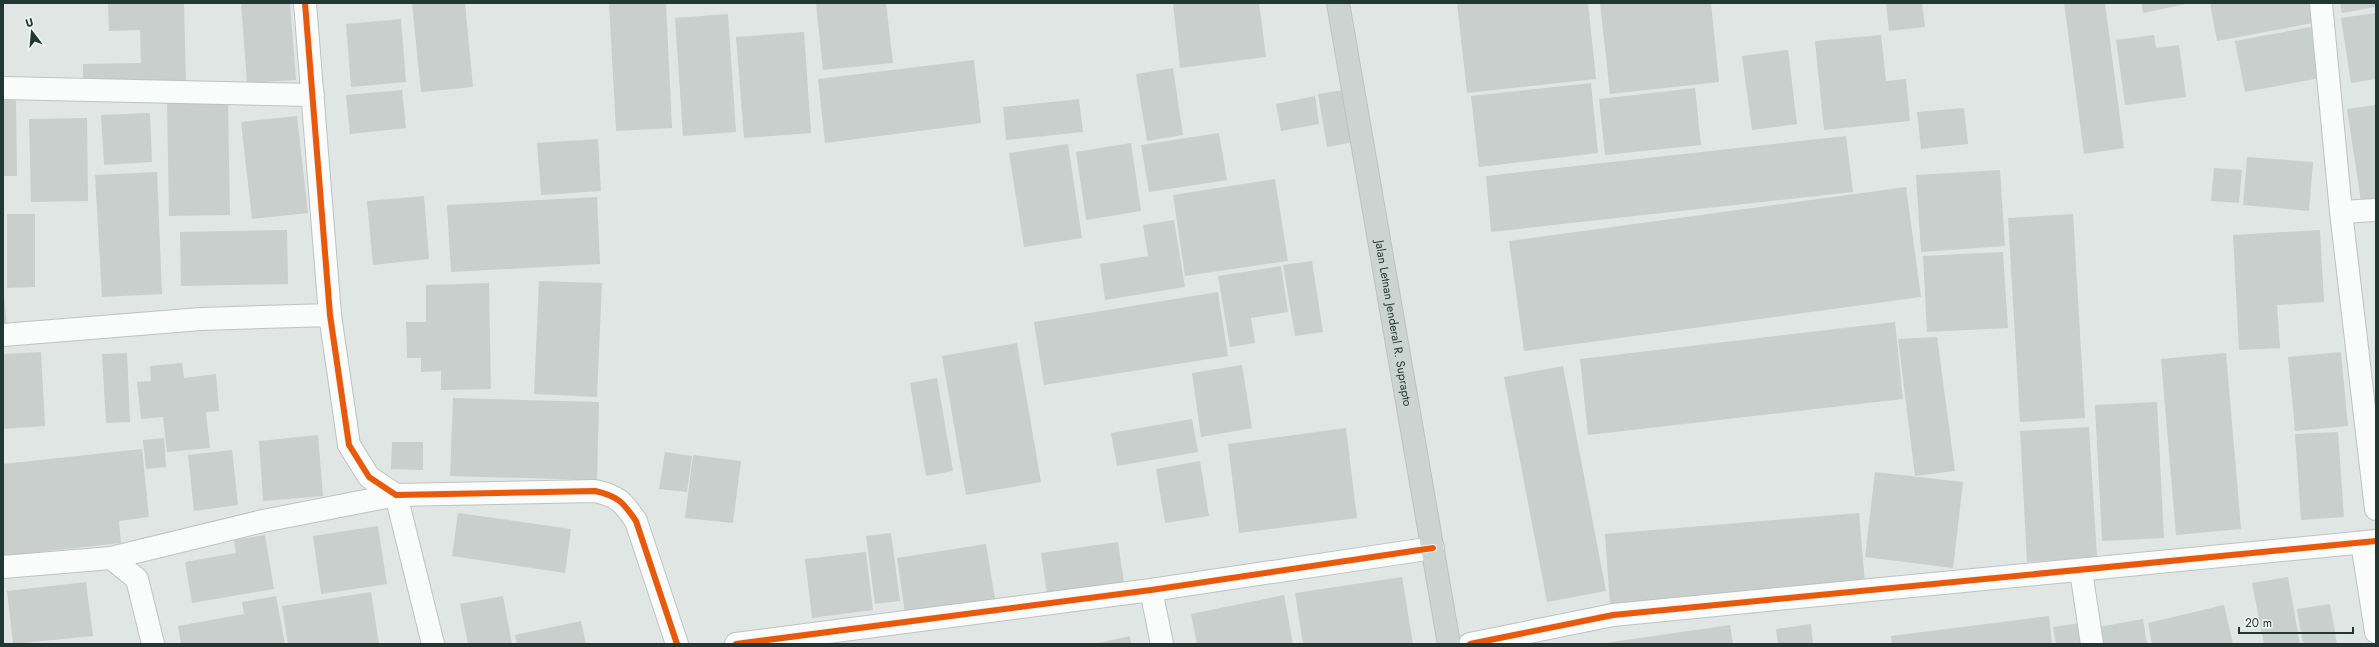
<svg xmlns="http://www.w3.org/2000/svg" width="2379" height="647" font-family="Jost,sans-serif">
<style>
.building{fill:#c9cfcc}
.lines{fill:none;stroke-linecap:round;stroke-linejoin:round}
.street-casing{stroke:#bdc3c0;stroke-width:24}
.primary-casing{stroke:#bbc3c0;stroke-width:24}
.street{stroke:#fafbfb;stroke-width:22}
.primary{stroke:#ccd4d1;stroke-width:22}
.cycleway-casing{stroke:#eef6f2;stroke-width:8}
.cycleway{stroke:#e8590c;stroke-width:6}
.labels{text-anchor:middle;stroke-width:3;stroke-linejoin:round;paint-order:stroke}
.street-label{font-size:12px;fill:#203831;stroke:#eef6f2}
</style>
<rect width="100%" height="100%" fill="#e0e6e3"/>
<!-- building -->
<path class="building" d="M108 3H184L186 84 83 87V64L141 63 140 30 109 31Z
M241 3H290L296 80 247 83Z
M412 3H465L473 87 421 92Z
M609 3H666L672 128 616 131Z
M816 3H886L893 63 823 70Z
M1173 3H1259L1266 57 1180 68Z
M1457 3H1588L1596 79 1467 93Z
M1600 3H1711L1719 82 1610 94Z
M1886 3H1922L1925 27 1889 31Z
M2064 3H2105L2124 148 2084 154Z
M2141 3H2186V4L2143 13Z
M2210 3H2310L2313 23 2217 41Z
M2340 3H2376V7L2342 13Z
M2376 13V79L2351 83 2341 18Z
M728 14 736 132 683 136 675 18Z
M401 19 406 82 351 87 346 24Z
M2311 27 2320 78 2245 92 2235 41Z
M804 32 811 133 744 138 736 37Z
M1881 35 1886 81 1906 79 1910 121 1824 130 1815 41Z
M2154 35 2156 48 2179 45 2186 97 2125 105 2116 40Z
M1788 50 1797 124 1752 130 1742 56Z
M974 60 981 123 825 143 818 79Z
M1173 68 1183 135 1147 141 1136 74Z
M1591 83 1598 153 1479 167 1471 96Z
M1695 88 1701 145 1605 155 1599 99Z
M1350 89 1360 141 1327 147 1318 94Z
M402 90 406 128 350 134 346 95Z
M1315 96 1319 124 1281 131 1276 104Z
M3 99H16L17 176H3Z
M1079 99 1083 132 1006 140 1003 107Z
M228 101 230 215 169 216 167 102Z
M2376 105V198L2361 201 2347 109Z
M1964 108 1968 144 1921 149 1917 112Z
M150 113 152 162 104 165 101 115Z
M297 116 308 213 252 219 241 122Z
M87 118 88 201 31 202 29 119Z
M1219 133 1227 180 1149 192 1141 145Z
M1846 136 1853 192 1491 232 1486 176Z
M598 139 601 191 541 195 537 143Z
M1131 143 1141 211 1086 220 1076 152Z
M1068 144 1082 238 1024 247 1009 153Z
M2247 157 2313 162 2309 211 2243 205Z
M2214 168 2242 170 2239 203 2211 201Z
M2000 170 2005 246 1921 252 1916 175Z
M157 172 162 294 102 297 95 175Z
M1275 179 1288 261 1185 276 1173 195Z
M1906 187 1921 297 1524 351 1509 241Z
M424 196 429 259 373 265 367 201Z
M597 197 600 264 451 272 447 205Z
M7 214H35V287L7 288Z
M2073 214 2085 418 2020 422 2008 218Z
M1174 220 1185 287 1105 300 1100 264 1148 256 1143 225Z
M287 230 288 284 181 286 180 232Z
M2320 230 2324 302 2277 305 2280 348 2239 350 2233 235Z
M2003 252 2008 328 1927 332 1923 256Z
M1312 261 1323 332 1295 336 1283 265Z
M1281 266 1288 312 1251 318 1255 343 1230 347 1218 276Z
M3 281 7 329H3Z
M539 281 602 283 597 397 534 394Z
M489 283 491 389 441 390V371L421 372V358H407L406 322H426V285Z
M1218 292 1228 356 1044 385 1034 322Z
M1895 322 1903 399 1588 435 1580 359Z
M1937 337 1955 471 1915 476 1898 339Z
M1017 343 1041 482 966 495 942 356Z
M41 352 45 426 3 429V354Z
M2341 352 2348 426 2295 431 2288 357Z
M127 353 130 422 106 423 102 354Z
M2226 353 2241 529 2176 535 2161 359Z
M182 363 184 378 216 374 219 411 206 412 210 448 167 452 163 417 141 419 137 382 151 381 150 366Z
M1242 365 1252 428 1201 437 1192 373Z
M1563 366 1606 591 1547 602 1504 377Z
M937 378 953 471 926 476 910 383Z
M453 398 599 402 597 480 450 476Z
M2157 402 2164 538 2102 541 2095 405Z
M1192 419 1198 452 1117 466 1111 433Z
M2089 427 2097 557 2027 562 2020 431Z
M1346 428 1357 518 1239 533 1228 444Z
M2338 432 2344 517 2301 520 2295 434Z
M318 435 323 496 263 501 259 441Z
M164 438 166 467 146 469 143 440Z
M392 442H423V470L391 469Z
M142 449 149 517 119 521 121 543 3 556V464Z
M232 450 238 505 194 511 188 455Z
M665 452 692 456 687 492 659 489Z
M693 455 741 461 733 523 685 518Z
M1200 461 1209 516 1165 523 1156 469Z
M1875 472 1963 482 1953 568 1865 557Z
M458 513 571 529 565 573 452 556Z
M1859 513 1865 583 1610 605 1605 534Z
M378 526 387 584 321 594 313 536Z
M891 533 900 601 875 604 866 536Z
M265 535 274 589 192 603 185 562 236 553 234 540Z
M1118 542 1124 583 1047 594 1041 553Z
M986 544 995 599 905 613 897 558Z
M866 552 873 610 812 618 805 559Z
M1402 577 1413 644H1303L1295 593Z
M2288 577 2300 644H2264L2252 583Z
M86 582 93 636 13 644 7 591Z
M371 592 379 644H288L282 606Z
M1284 595 1293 644H1197L1191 614Z
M276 596 285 644H181L178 626 244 614 242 602Z
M503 596 512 644H468L460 604Z
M2330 604 2337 644H2303L2297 609Z
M2224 605 2233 644H2152L2148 623Z
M2049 616 2052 644H1892L1891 636Z
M2143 619 2147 644H2096L2093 628Z
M581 621 586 644H517L515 635Z
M2087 622 2090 644H2056L2053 627Z
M1811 624 1813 644H1778L1776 629Z
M1730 625 1733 644H1605V643Z
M1130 636 1131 644H1099V643Z"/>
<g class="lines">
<!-- street casing -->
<g class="street-casing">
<path id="street" d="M305 3 330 315 349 445 369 477 396 495 595 491C618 496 623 502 636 521L677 644
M2321 3 2341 212 2376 509
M3 88 313 95
M2341 212 2376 210
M3 335 201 319 330 315
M2362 543 2376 632
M111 558 263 521 396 495 433 644
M3 567 111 558 137 579 153 644
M2081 571 2092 644
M1151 590 1162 644
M736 644 1151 590 1433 548
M1470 644 1613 615 2376 541"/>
</g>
<!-- primary casing -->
<g class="primary-casing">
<g id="primary">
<path id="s1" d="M1338 3 1449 644"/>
</g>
</g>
<!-- street -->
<use href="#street" class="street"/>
<!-- primary -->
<use href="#primary" class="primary"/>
<!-- cycleway casing -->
<g class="cycleway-casing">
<path id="cycleway" d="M305 3 330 315 349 445 369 477 396 495 595 491C618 496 623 502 636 521L677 644
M736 644 1151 590 1433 548
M1470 644 1613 615 2376 541"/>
</g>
<!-- cycleway -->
<use href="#cycleway" class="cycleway"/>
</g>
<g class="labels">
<!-- street labels -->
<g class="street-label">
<text dy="4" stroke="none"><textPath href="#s1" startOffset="325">Jalan Letnan Jenderal R. Suprapto</textPath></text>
</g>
</g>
<!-- border -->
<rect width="2379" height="647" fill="none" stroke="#203831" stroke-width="8"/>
<!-- north arrow -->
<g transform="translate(32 32) rotate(344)" stroke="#eef6f2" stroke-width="3" paint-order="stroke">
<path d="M0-3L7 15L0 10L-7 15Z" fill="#203831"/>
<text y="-6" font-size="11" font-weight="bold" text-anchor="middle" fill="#203831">U</text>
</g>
<!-- scale -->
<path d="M2239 627v6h114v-6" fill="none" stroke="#203831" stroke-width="2"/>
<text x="2245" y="627" font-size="12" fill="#203831" stroke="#eef6f2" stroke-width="3" paint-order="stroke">20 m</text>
</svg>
